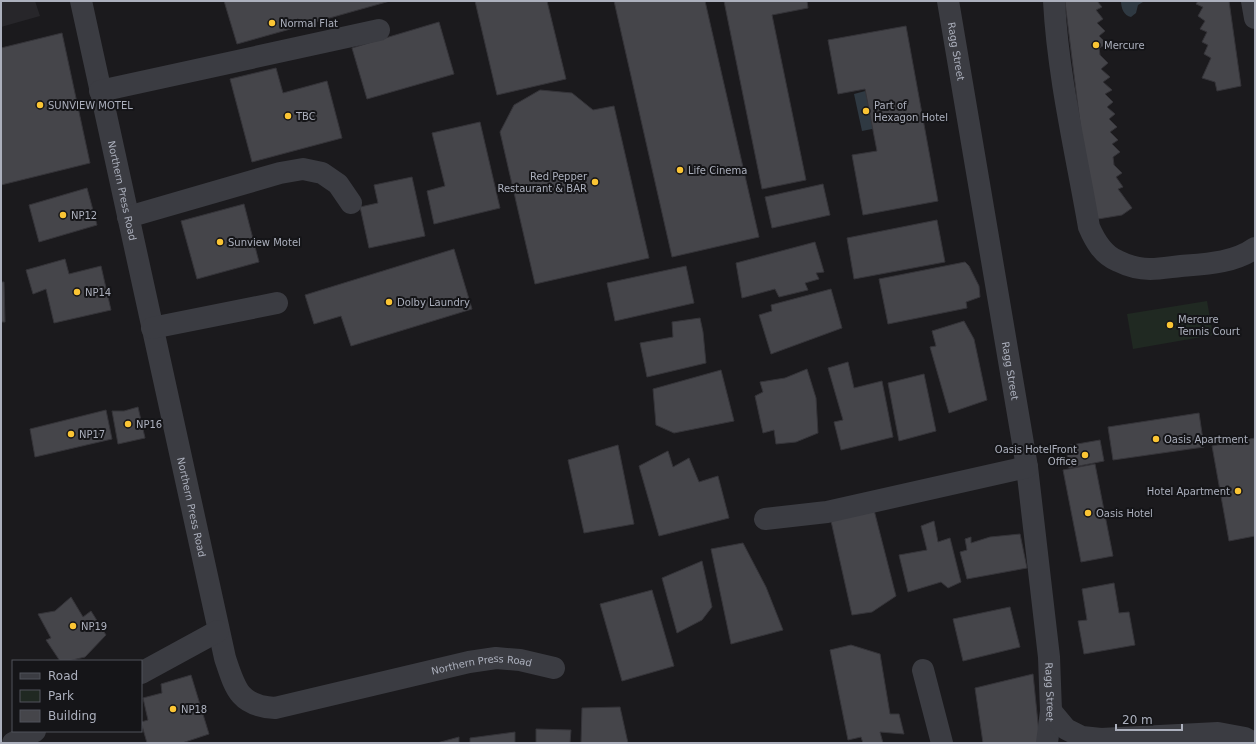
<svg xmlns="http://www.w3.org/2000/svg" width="1256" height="744" font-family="'DejaVu Sans',sans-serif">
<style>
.built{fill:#27262a}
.green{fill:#202922}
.water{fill:#2f3942}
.building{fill:#45454a;stroke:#353439}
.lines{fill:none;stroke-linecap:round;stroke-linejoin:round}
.minor{stroke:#3b3c42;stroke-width:22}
.poi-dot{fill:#fbc534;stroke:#151518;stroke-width:1.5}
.labels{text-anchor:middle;stroke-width:4;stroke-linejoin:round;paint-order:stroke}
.poi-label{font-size:10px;fill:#acb0bd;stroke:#151518;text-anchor:start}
.street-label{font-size:10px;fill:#acb0bd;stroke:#151518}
</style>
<rect width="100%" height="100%" fill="#1b1a1d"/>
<!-- built -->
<path class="built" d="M1 1H35L40 16 1 27Z"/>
<!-- green -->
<path class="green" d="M1207 301 1213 335 1133 349 1127 314Z"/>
<!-- water -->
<path class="water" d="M1121 1H1147L1143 2 1138 5 1136 13 1131 17C1124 16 1121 8 1121 1Z
M869 90 877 128 862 131 854 94Z"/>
<!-- building -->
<path class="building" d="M224 1H390L237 44Z
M475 1H547L566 79 497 95Z
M614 1H705L759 237 672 257Z
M724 1H807L808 8 772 15 806 180 762 189Z
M1061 1H1097L1102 7 1096 10 1103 19 1097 23 1105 31 1099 36 1107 44 1099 48 1100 55 1108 63 1101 69 1110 77 1103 82 1112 90 1105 94 1113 102 1107 107 1115 114 1109 119 1117 127 1110 132 1118 140 1112 144 1120 152 1113 157 1114 165 1122 173 1116 177 1123 187 1118 189 1132 208 1122 215 1092 220 1065 2H1061Z
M1198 1H1229L1241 86 1217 91 1215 82 1202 78 1211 58 1204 54 1208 45 1202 42 1207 32 1200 29 1205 21 1198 16 1203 7 1196 4Z
M439 22 454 74 367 99 352 48Z
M906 26 938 201 863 215 852 155 877 151 865 89 838 94 828 40Z
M62 33 90 163 1 185V48Z
M276 68 283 93 327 81 342 138 252 162 230 79Z
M540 90 572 93 593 110 614 106 649 258 535 284 500 132 514 105Z
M480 122 500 208 434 224 427 191 445 186 432 133Z
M412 177 425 236 369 248 360 207 378 203 374 185Z
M823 184 830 215 772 228 765 197Z
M87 188 97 225 39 242 29 205Z
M244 204 259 262 197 279 181 221Z
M937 220 945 262 854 279 847 238Z
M815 242 824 272 816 273 819 279 805 283 808 290 779 297 775 289 742 298 736 263Z
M454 249 472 309 351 346 341 316 314 324 305 295Z
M65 259 69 274 101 266 111 310 54 323 46 289 33 294 26 270Z
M965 262 969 266 979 286 980 297 966 302 967 308 888 324 879 279Z
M686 266 694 303 615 321 607 283Z
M1 282H4L5 322H1Z
M831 289 842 328 771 354 759 315 772 311 771 305Z
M700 318 703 332 706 363 647 377 640 343 673 337 672 322Z
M964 321 974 339 987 400 949 413 930 347 936 346 932 331Z
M848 362 854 388 882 381 893 437 841 450 834 422 843 420 828 368Z
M807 369 816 398 818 433 796 442 776 444 774 430 763 433 755 396 763 392 760 382 785 378Z
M721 370 734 421 674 433 656 425 653 389Z
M924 374 936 431 899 441 888 383Z
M138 407 145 438 118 444 112 411H124Z
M106 410 112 439 35 457 30 429Z
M1199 413 1204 447 1113 460 1108 427Z
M1255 438V536L1229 541 1212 446Z
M1100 440 1104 461 1069 468 1066 446Z
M618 445 634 524 584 533 568 460Z
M668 451 673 467 689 458 699 482 718 476 729 518 659 536 639 466Z
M1095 464 1113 556 1081 562 1063 470Z
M874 510 896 596 872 612 852 615 831 521Z
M934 521 938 542 950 538 961 582 948 588 941 582 908 592 899 555 927 550 921 526Z
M1020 534 1027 568 967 579 960 552 967 550 965 539 971 537V543L990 537Z
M743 543 766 587 783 630 731 644 711 549Z
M702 561 712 607 702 620 677 633 662 578Z
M1114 583 1119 613 1129 612 1135 645 1084 654 1078 621 1087 620 1082 589Z
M652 590 674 666 622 681 600 604Z
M71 597 83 617 91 611 106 635 85 657 68 661H60L46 640 51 638 38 614 55 611Z
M1010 607 1020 647 963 661 953 619Z
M851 645 880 654 890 714H899L904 734 880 732 883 743H863L861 737 848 740 830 650Z
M1033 674 1040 743H983L975 688Z
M191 675 209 734 182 743H147L141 722 148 720 143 698 162 693 161 684Z
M620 707 628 743H581L582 708Z
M536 729 571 730 570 743H536Z
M515 732V743H470V738Z
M459 737V743H437Z"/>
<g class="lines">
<!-- minor -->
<g class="minor">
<path id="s1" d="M81 1 225 658C235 688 239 706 275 708L469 662 496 658 520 660 554 668"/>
<path id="s2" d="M948 1 1027 467 1049 657 1051 711 1047 743"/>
<path d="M1054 1C1058 77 1076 152 1089 227 1095 241 1103 255 1118 261 1128 266 1139 269 1150 269 1161 269 1171 267 1181 266 1206 264 1234 263 1255 248"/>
<path d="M1252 1 1255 18"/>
<path d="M100 91 379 30"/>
<path d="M128 217 280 173 303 169 322 173 338 184 351 203"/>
<path d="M152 328 277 303"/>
<path d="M765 519 827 512 1027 467"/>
<path d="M923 670 942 743"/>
<path d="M141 673 218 631"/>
<path d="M1051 711 1066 729 1082 737 1101 739 1218 733 1245 738 1254 743"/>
<path d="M13 743 35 731"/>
</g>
</g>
<!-- markers -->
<g class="poi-dot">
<circle cx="272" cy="23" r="4"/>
<circle cx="1096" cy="45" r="4"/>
<circle cx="40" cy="105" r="4"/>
<circle cx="866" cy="111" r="4"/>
<circle cx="288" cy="116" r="4"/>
<circle cx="680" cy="170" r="4"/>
<circle cx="595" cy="182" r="4"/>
<circle cx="63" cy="215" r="4"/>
<circle cx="220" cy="242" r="4"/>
<circle cx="77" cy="292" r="4"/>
<circle cx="389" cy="302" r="4"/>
<circle cx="1170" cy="325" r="4"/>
<circle cx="128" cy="424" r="4"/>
<circle cx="71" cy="434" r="4"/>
<circle cx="1156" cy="439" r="4"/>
<circle cx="1085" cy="455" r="4"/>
<circle cx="1238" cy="491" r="4"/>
<circle cx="1088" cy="513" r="4"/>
<circle cx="73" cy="626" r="4"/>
<circle cx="173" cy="709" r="4"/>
</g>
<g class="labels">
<!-- poi labels -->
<g class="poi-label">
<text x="280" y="27">Normal Flat</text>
<text x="1104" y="49">Mercure</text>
<text x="48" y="109">SUNVIEW MOTEL</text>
<text x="874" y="109">Part of<tspan x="874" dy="12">Hexagon Hotel</tspan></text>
<text x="296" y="120">TBC</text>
<text x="688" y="174">Life Cinema</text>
<text x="587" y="180" text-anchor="end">Red Pepper<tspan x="587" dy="12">Restaurant &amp; BAR</tspan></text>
<text x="71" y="219">NP12</text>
<text x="228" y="246">Sunview Motel</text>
<text x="85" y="296">NP14</text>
<text x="397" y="306">Dolby Laundry</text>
<text x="1178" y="323">Mercure<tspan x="1178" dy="12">Tennis Court</tspan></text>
<text x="136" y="428">NP16</text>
<text x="79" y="438">NP17</text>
<text x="1164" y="443">Oasis Apartment</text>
<text x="1077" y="453" text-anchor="end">Oasis HotelFront<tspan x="1077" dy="12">Office</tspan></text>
<text x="1230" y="495" text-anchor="end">Hotel Apartment</text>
<text x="1096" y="517">Oasis Hotel</text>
<text x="81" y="630">NP19</text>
<text x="181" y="713">NP18</text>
</g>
<!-- street labels -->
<g class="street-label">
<text dy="4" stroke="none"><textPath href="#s2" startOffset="51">Ragg Street</textPath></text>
<text dy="4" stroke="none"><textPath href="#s1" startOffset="194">Northern Press Road</textPath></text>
<text dy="4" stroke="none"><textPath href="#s2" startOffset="375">Ragg Street</textPath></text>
<text dy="4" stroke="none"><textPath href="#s1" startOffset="518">Northern Press Road</textPath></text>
<text dy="4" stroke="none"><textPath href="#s1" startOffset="962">Northern Press Road</textPath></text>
<text dy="4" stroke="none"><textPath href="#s2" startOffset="699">Ragg Street</textPath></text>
</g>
</g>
<!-- border -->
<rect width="1256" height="744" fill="none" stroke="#acb0bd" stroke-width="4"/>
<!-- legend -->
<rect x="12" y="660" width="130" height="72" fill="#151518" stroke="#51535a"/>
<rect x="20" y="673" width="20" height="6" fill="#3b3c42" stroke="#51535a"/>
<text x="48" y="680" font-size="12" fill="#acb0bd">Road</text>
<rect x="20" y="690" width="20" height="12" fill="#202922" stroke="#51535a"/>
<text x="48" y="700" font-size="12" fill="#acb0bd">Park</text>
<rect x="20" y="710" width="20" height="12" fill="#45454a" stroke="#51535a"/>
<text x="48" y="720" font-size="12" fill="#acb0bd">Building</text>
<!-- scale -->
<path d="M1116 724v6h66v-6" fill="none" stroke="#acb0bd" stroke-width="2"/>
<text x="1122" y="724" font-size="12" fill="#acb0bd" stroke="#151518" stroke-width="3" paint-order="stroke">20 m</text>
</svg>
